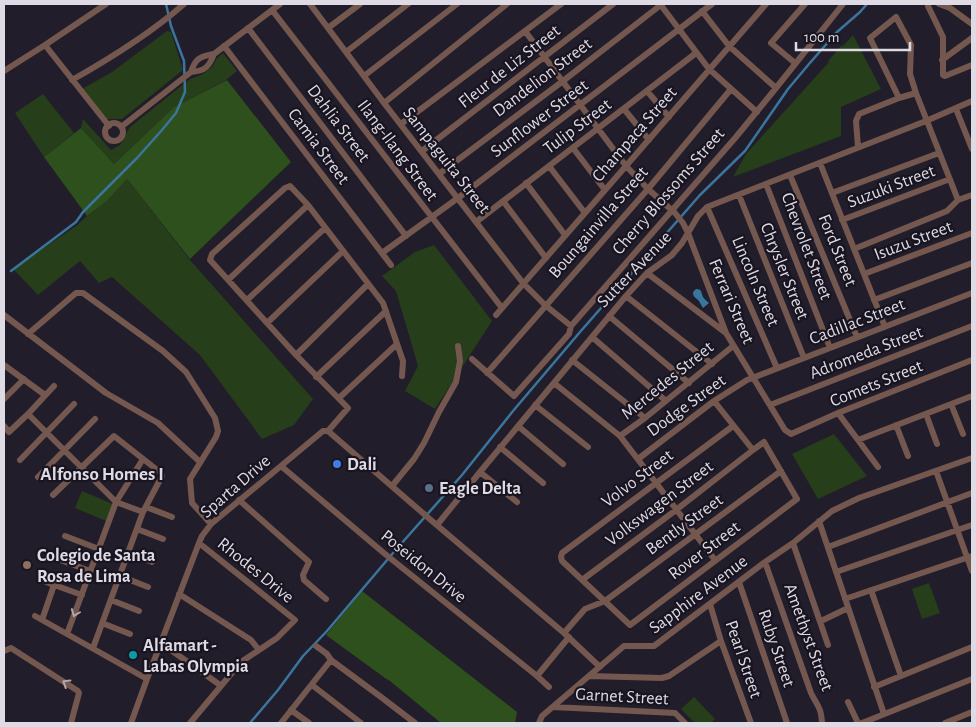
<svg xmlns="http://www.w3.org/2000/svg" width="976" height="727" font-family="'Alegreya Sans',sans-serif">
<style>
.green{fill:#263e1a}
.forest{fill:#2e501c}
.water{fill:#3a759d}
.lines{fill:none;stroke-linecap:round;stroke-linejoin:round}
.stream{stroke:#3a759d;stroke-width:2.5}
.street{stroke:#74584f;stroke-width:6}
.oneway{stroke:#b4a7a8}
.shop-dot{fill:#3f7fe0;stroke:#181420;stroke-width:2}
.service-dot{fill:#5c6f8a;stroke:#181420;stroke-width:2}
.education-dot{fill:#8d6e63;stroke:#181420;stroke-width:2}
.culture-dot{fill:#0f9aa8;stroke:#181420;stroke-width:2}
.labels{text-anchor:middle;stroke-width:4.5;stroke-linejoin:round;paint-order:stroke}
.street-label{font-size:18px;fill:#dedbe4;stroke:#181420}
.poi-label{font-size:18px;font-weight:bold;fill:#dedbe4;stroke:#181420;text-anchor:start}
.neighbourhood-label{font-size:19px;font-weight:bold;fill:#dedbe4;stroke:#181420}
</style>
<rect width="100%" height="100%" fill="#211d2a"/>
<!-- green -->
<path class="green" d="M167 31 171 32 183 70 122 119H106L82 89 112 72Z
M853 35 881 89 841 107V136L733 177 746 154 829 62 828 61 842 45 843 46Z
M223 53 237 71 226 80 174 107 114 164 81 128 83 119 111 150 120 145 130 127 190 79 203 74 212 67 217 58Z
M43 94 74 133 44 157 15 113Z
M127 179 190 260 313 399 294 425 262 439 200 355 112 277 99 283 80 261 38 295 13 269 76 226 87 216 107 201Z
M434 245 492 321 435 409 405 391 418 366 396 291 382 276 415 252Z
M834 434 867 476 818 499 792 454Z
M82 491 113 504 106 521 75 508Z
M929 583 940 613 922 619 912 589Z
M694 697 715 719 711 723H695L681 709Z"/>
<!-- forest -->
<path class="forest" d="M227 80 291 162 190 259 127 179 107 201 87 216 44 157 81 128 114 164 174 107Z
M362 591 517 712 515 723H441L390 681 385 678 326 635Z"/>
<!-- water -->
<path class="water" d="M696 289C702 289 701 292 703 297 704 299 707 301 709 303L703 308C701 305 700 302 698 300 695 297 693 297 693 292Z"/>
<g class="lines">
<!-- stream -->
<path class="stream" d="M11 271 76 222 83 212 137 158 162 130 176 113 185 92 184 61 171 26 166 4
M250 723 278 690 303 656 327 631 393 553 462 475 513 411 580 332 700 195 745 151 788 89 809 64 837 32 860 12 867 4"/>
<!-- street -->
<path class="street" d="M310 4 384 103 523 283 545 305 571 326
M660 4 709 69 757 112
M928 4V6L943 37V75L945 76 972 65
M939 4 950 8 972 24
M272 10 502 308
M702 11 729 46 776 88
M248 28 406 236
M328 28 360 4
M525 31 626 166 648 189 675 213 683 223 688 233 726 333 785 430 791 434 838 413 972 360
M45 45 109 126
M224 46 391 265
M346 52 408 4
M942 60 972 38
M795 63 771 43 805 4
M4 71 45 45 106 4
M191 72C195 59 200 56 214 54L280 4
M364 76 457 4
M72 80C111 58 150 34 184 4
M647 91 669 117
M899 98 870 38 896 17 911 45 910 74 916 93 958 200
M384 103 507 4
M624 109 649 140
M956 109 972 149
M105 132a9 9 0 1 1 18 0a9 9 0 1 1-18 0Z
M401 124 561 4
M121 127 191 72C205 71 209 67 214 54
M858 147 856 121 859 114 899 98 916 93
M573 148 605 190
M422 151 613 4
M820 163 885 327
M549 166 585 213
M439 174 563 81 662 4
M790 175 857 337
M526 183 565 235
M766 184 830 348
M832 193 939 153
M739 195 804 358
M503 201 546 258
M707 207 777 368
M842 220 950 179
M476 222 696 53
M854 249 947 211 958 200 972 195
M382 253 458 198 712 4
M647 273 726 333
M864 274 972 233
M228 280 308 205
M626 296 712 364
M247 300 325 228
M874 300 972 263
M4 315 106 393 158 423 200 462
M496 315 626 166 766 4
M609 316 689 383
M267 323 343 251
M28 334 76 293H83L163 351 186 372 215 418 218 431 216 437 190 479 192 503 211 524
M592 337 666 401
M296 355 368 284
M472 359 514 396 569 334 571 326 736 137 776 88 843 4
M572 360 645 418
M4 365 45 395
M487 373 648 189 731 89
M316 377 386 311
M554 383 620 436 715 560
M339 398 397 344
M4 399 24 379
M714 401 753 450
M951 404 963 434
M535 405 588 447
M770 405 972 326
M838 413 878 467
M28 414 116 502 143 512
M926 414 937 444
M896 425 908 456
M4 426 9 432 28 414 54 386
M518 426 563 464
M328 431 348 408 296 355 210 260 212 254 285 188 290 186 308 205 383 303 403 361 402 376
M328 431 432 521 564 633 600 667
M620 436 645 418 733 346
M858 440 972 396
M500 447 543 483
M638 459 714 401 747 380 972 293
M20 460 74 404
M281 466 385 554 537 676 549 687
M936 471 972 571
M480 472 517 502
M38 477 95 419
M392 486 414 459 424 443 439 412 456 382 460 361 458 346
M53 495 114 436 161 473 162 476 143 512 93 648
M239 500 309 562 303 575 304 580 326 599
M146 507 172 517
M819 521 884 714
M437 525 480 472 626 296 647 273 672 255 682 243 698 216 707 207 926 121 972 101
M137 529 163 539
M65 536 99 549
M793 543 828 645
M828 547 972 493
M128 553 152 562
M55 558 90 571
M765 562 811 693C818 707 821 707 822 723
M836 572 972 525
M120 576 148 587
M582 580 676 510 753 450 764 442 797 499 630 625 562 561 561 557 562 553 733 426
M46 582 82 595
M739 582 787 723
M871 590 901 676
M179 594 251 640 259 650
M845 599 972 556
M111 600 139 611
M710 604 721 641 751 723
M35 616 147 679
M42 620 54 585
M821 621 848 608
M102 623 130 634
M564 633 585 609 605 601 781 471
M67 634 116 502 143 459
M161 643 220 685
M316 646 327 654 331 660 381 697 415 723
M4 651 11 648 78 691 79 693 71 723
M537 676 569 637
M589 676 662 678 669 676 721 641
M312 685 361 723
M874 687 972 647
M848 702 858 723
M553 707 675 713 685 723
M291 710 309 723
M131 723 147 679 199 543 202 536 211 524 323 431H328
M190 723 241 662 277 638 295 620 199 543
M281 723 331 660
M539 723 542 716 624 646H654L765 562 793 543 832 511 859 498 972 458
M862 723 972 679
M945 723 972 712"/>
</g>
<!-- one-way arrows -->
<defs><path id="oneway-chevron" d="M-2-3.5L2.5 0L-2 3.5" fill="none" stroke-width="1.6" stroke-linecap="round" stroke-linejoin="round" transform="scale(1.25)"/></defs>
<g class="oneway">
<use href="#oneway-chevron" transform="translate(75 613) rotate(111)"/>
<use href="#oneway-chevron" transform="translate(66 683) rotate(-148)"/>
</g>
<!-- markers -->
<circle class="shop-dot" cx="337" cy="464" r="5"/>
<circle class="service-dot" cx="429" cy="488" r="5"/>
<circle class="education-dot" cx="27" cy="565" r="5"/>
<circle class="culture-dot" cx="133" cy="655" r="5"/>
<g class="labels">
<!-- street labels -->
<g class="street-label">
<text transform="translate(509 66) rotate(-38)" y="6">Fleur de Liz Street</text>
<text transform="translate(542 77) rotate(-37)" y="6">Dandelion Street</text>
<text transform="translate(539 118) rotate(-37)" y="6">Sunflower Street</text>
<text transform="translate(339 123) rotate(53)" y="6">Dahlia Street</text>
<text transform="translate(577 126) rotate(-37)" y="6">Tulip Street</text>
<text transform="translate(634 134) rotate(-49)" y="6">Champaca Street</text>
<text transform="translate(319 146) rotate(53)" y="6">Camia Street</text>
<text transform="translate(398 150) rotate(53)" y="6">Ilang-Ilang Street</text>
<text transform="translate(447 160) rotate(52)" y="6">Sampaguita Street</text>
<text transform="translate(891 186) rotate(-21)" y="6">Suzuki Street</text>
<text transform="translate(668 191) rotate(-49)" y="6">Cherry Blossoms Street</text>
<text transform="translate(598 222) rotate(-49)" y="6">Boungainvilla Street</text>
<text transform="translate(913 240) rotate(-21)" y="6">Isuzu Street</text>
<text transform="translate(807 246) rotate(69)" y="6">Chevrolet Street</text>
<text transform="translate(838 250) rotate(68)" y="6">Ford Street</text>
<text transform="translate(634 269) rotate(-46)" y="6">Sutter Avenue</text>
<text transform="translate(785 271) rotate(68)" y="6">Chrysler Street</text>
<text transform="translate(756 281) rotate(67)" y="6">Lincoln Street</text>
<text transform="translate(732 301) rotate(67)" y="6">Ferrari Street</text>
<text transform="translate(857 321) rotate(-21)" y="6">Cadillac Street</text>
<text transform="translate(866 352) rotate(-21)" y="6">Adromeda Street</text>
<text transform="translate(667 380) rotate(-39)" y="6">Mercedes Street</text>
<text transform="translate(876 383) rotate(-22)" y="6">Comets Street</text>
<text transform="translate(686 405) rotate(-36)" y="6">Dodge Street</text>
<text transform="translate(637 478) rotate(-37)" y="6">Volvo Street</text>
<text transform="translate(235 486) rotate(-41)" y="6">Sparta Drive</text>
<text transform="translate(659 503) rotate(-37)" y="6">Volkswagen Street</text>
<text transform="translate(684 524) rotate(-36)" y="6">Bently Street</text>
<text transform="translate(704 550) rotate(-37)" y="6">Rover Street</text>
<text transform="translate(424 566) rotate(39)" y="6">Poseidon Drive</text>
<text transform="translate(256 570) rotate(39)" y="6">Rhodes Drive</text>
<text transform="translate(698 594) rotate(-37)" y="6">Sapphire Avenue</text>
<text transform="translate(809 637) rotate(70)" y="6">Amethyst Street</text>
<text transform="translate(777 648) rotate(71)" y="6">Ruby Street</text>
<text transform="translate(744 659) rotate(71)" y="6">Pearl Street</text>
<text transform="translate(622 696) rotate(3)" y="6">Garnet Street</text>
</g>
<!-- poi labels -->
<g class="poi-label">
<text x="347" y="470">Dali</text>
<text x="439" y="494">Eagle Delta</text>
<text x="37" y="561">Colegio de Santa<tspan x="37" dy="21">Rosa de Lima</tspan></text>
<text x="143" y="651">Alfamart -<tspan x="143" dy="21">Labas Olympia</tspan></text>
</g>
<!-- neighbourhood labels -->
<g class="neighbourhood-label">
<text x="102" y="480">Alfonso Homes I</text>
</g>
</g>
<!-- border -->
<rect width="976" height="727" fill="none" stroke="#dedbe4" stroke-width="10"/>
<!-- scale -->
<path d="M796 42v8h114v-8" fill="none" stroke="#dedbe4" stroke-width="2.5"/>
<text x="804" y="42" font-size="15" fill="#dedbe4" stroke="#181420" stroke-width="4" paint-order="stroke">100 m</text>
</svg>
